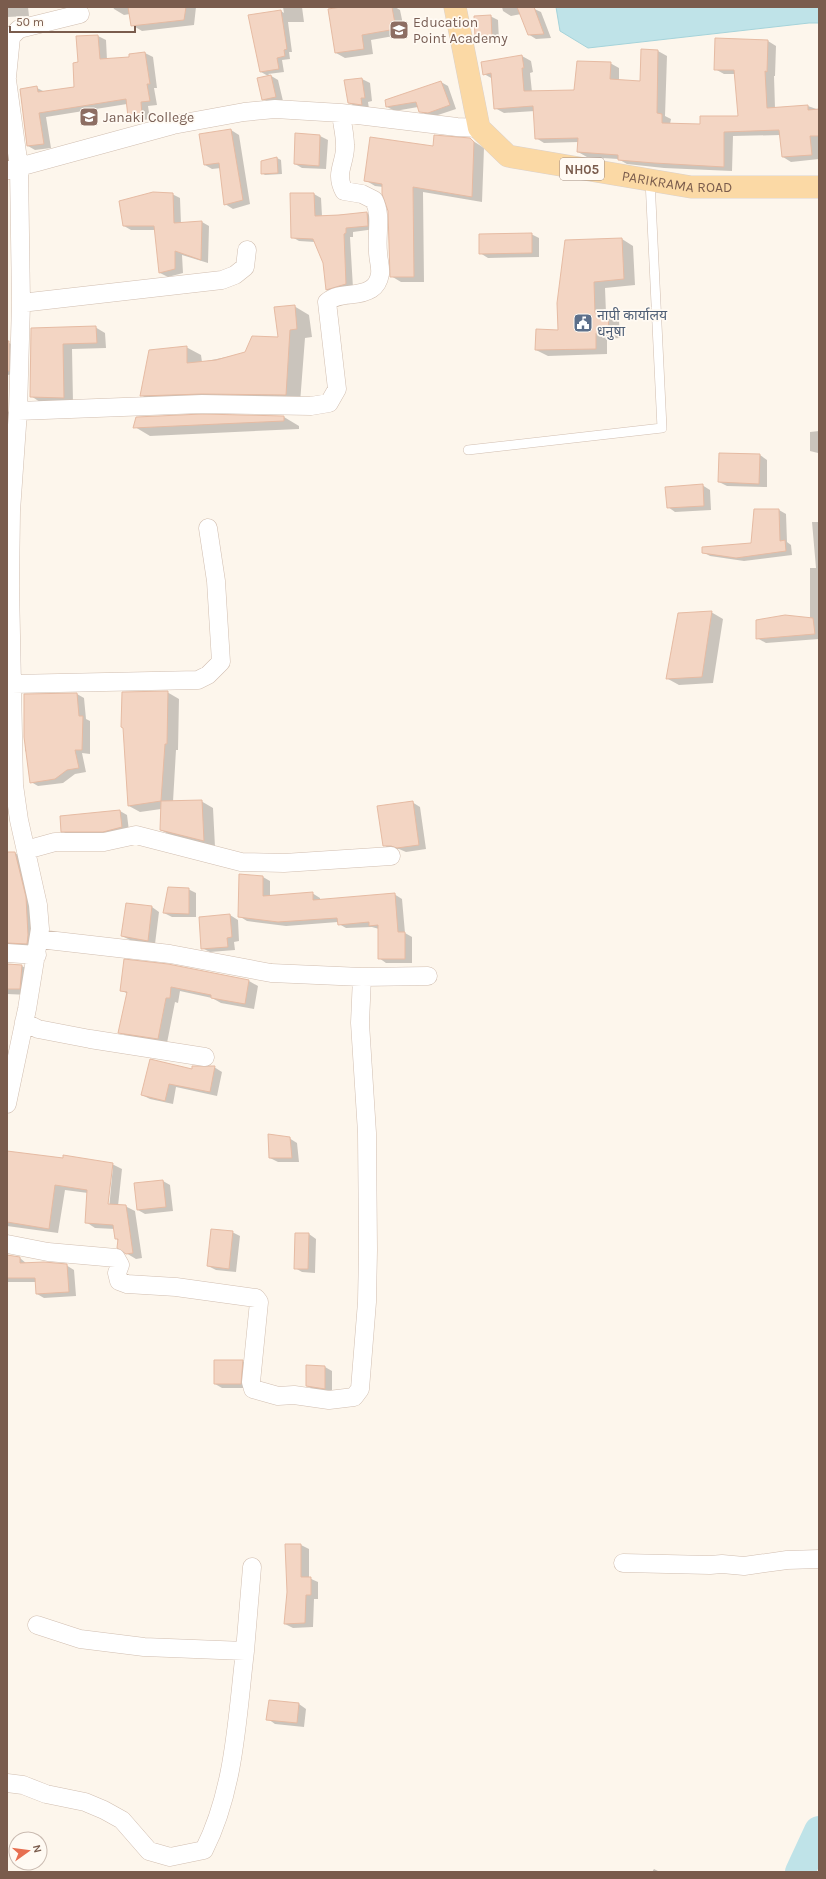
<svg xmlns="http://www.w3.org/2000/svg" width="826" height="1879" font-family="Karla,'Noto Sans Devanagari',sans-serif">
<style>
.water{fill:#bfe3e8;stroke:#a5d3da}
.shadow{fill:#0003;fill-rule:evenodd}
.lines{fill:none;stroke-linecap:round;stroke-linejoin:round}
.river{stroke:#bfe3e8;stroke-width:30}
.building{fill:#f3d5c3;stroke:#e6bba3}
.lane-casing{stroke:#d1beb0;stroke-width:10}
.street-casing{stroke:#d1beb0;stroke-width:19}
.primary-casing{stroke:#dad1cd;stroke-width:23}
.lane{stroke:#fff;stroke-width:9}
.street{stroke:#fff;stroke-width:18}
.primary{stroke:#fbd9a5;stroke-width:22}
.labels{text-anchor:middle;stroke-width:3.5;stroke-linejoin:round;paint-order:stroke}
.shield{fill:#fffaf3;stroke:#a28b7f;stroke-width:1}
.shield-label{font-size:13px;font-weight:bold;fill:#7a5c4d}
.education-label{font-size:14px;fill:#785e54;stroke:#fffaf3;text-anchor:start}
.street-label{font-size:14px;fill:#7a5c4d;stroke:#fffaf3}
.service-label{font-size:14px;fill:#4e5e75;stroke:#fffaf3;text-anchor:start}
</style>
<rect width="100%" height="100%" fill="#fdf6ec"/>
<!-- water -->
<path class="water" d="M556 7H819V23H809L588 48 560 31Z"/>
<!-- shadow -->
<path class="shadow" d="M7 7H28L29 16 7 17Z
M113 7H196L194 25 142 31 132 25 130 14 124 15 114 9Z
M283 7H302L304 22H288L292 52H289L290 59 282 60 284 72 268 74 278 80 283 101 271 103 263 99 268 76 261 72 281 11 284 13Z
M347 7H395L400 10 405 34 371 40 373 54 345 58 336 53Z
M502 7H530L541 12 551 38 536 39 528 34 521 14 511 16 503 11Z
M490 16 498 20 499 41 484 42 476 38Z
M98 36 106 40 107 60 130 58V55L145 53 153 57 157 88H154L157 105 148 106 150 119 137 121 129 117 127 104 46 117 51 148 35 150 28 146 20 90 37 88 45 92 75 87 79 63Z
M768 41 776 46 775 76H774L775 108 808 106 819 110V159L791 162 783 157 781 135 733 136 732 171 664 168 627 164 618 159 587 157 578 152 579 142 544 143 536 138 535 111 504 113 495 108 493 79 484 74 522 56 531 61 533 72 530 73 532 92 574 91 610 63 619 68V80L641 82 658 51 667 56 665 116 671 119 670 124 701 125 739 117 736 74H724L715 69Z
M362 79 370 83 372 101 368 102 369 109 357 107 349 103 346 81Z
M441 82 448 86 456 109 435 116 427 115 420 111 418 107 395 111 387 107Z
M7 98 12 162H7Z
M231 130 239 135 250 204 233 209 225 204 221 168 212 169 205 165Z
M296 134 320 136 328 140 326 169 302 168 295 164Z
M470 139 484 148 482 202 423 192 424 282H401L391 276 389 211 383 187 375 186 365 180 433 147Z
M277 158 281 160 282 174 265 175 262 173V161Z
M172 194 180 198 181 224 202 222 209 226 208 263 182 255 183 273 168 277 160 273 155 230H131L124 226Z
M291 194H314L321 198 322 216 367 213 374 217 375 229 353 232V237H350L353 288 334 294 327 290 324 263 315 242 299 241 292 237Z
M531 234 539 238V257L488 258 480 253Z
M622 239 633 246 635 285 605 288 606 313 619 320 620 338 607 339V354L548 356 536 350 559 331Z
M294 306 309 315 312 337 305 338 300 403 156 404 141 395 186 347 201 355 202 362 246 353 279 338Z
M95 327 105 333 106 348 72 349 73 403 40 402 31 396 32 329Z
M7 342 17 347 16 374 7 375Z
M7 411 11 413 10 422 7 423Z
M284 417 299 426V429L150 436 135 427Z
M819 431V460L818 453 810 451V432Z
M760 455 767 460V487L727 486 719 482Z
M702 485 710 490 711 510 675 512 668 507Z
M779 510 786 514 787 542 791 545 792 555 744 561 710 556 703 552 752 544Z
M812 522H819V639L766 643 757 638 810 619V568H816Z
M711 612 723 619 713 683 679 685 668 679 679 614Z
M167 692 179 699 178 750H176L173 802 201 801 213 808 215 847 172 836 161 830V809L140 812 129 806Z
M77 694 84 698 86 719 90 721V754L82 753 86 772 75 774 63 783 38 786 31 782 27 752 25 751V695Z
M412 802 420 807 426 849 406 852 399 849 391 850 384 845Z
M120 811 127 815 129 831 69 835 62 831Z
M7 853H15L26 860 38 949 7 959 8 964 22 966 33 972 30 995 7 994Z
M263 877 270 881V896L312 893 320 898V901L394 894 402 899 405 933 412 937V963H386L379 958V929L372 927 346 928 339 924 338 922 286 926 247 921 239 916Z
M188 889 196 893V917H172L164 913Z
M127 904 152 907 159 912 155 944 130 940 122 936Z
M230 915 238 920 239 941 234 942 235 950 210 952 202 948Z
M249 981 258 986 254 1009 221 1003 212 998 180 991 178 1003 175 1002 167 1043 128 1037 120 1032 128 994 121 990Z
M214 1067 222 1072 217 1096 176 1087 173 1104 150 1099 142 1095 192 1071Z
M289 1138 297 1143 299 1162H278L270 1158Z
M7 1152 112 1164 122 1169 118 1206H125L135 1211 142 1258 136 1259 126 1253 116 1238 115 1229 95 1228 86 1222 88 1193 65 1190 58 1233 7 1226ZM111 1166H113L109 1209H107Z
M163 1181 170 1185 173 1211 145 1214 138 1210Z
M232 1232 240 1236 236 1272 216 1270 208 1266Z
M309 1234 316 1239 315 1273 302 1272 295 1268Z
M7 1255 20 1258 27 1264 66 1265 74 1270 76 1296 44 1298 37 1294 36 1282H7Z
M242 1361 250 1366 248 1388H222L215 1384Z
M325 1367 332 1371V1392L315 1390 307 1386Z
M286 1545H301L309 1549V1578L318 1582V1599H314L313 1627 293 1628 285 1624 288 1592Z
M270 1701 299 1704 306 1709 304 1727 275 1724 268 1719Z
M654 1869 660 1872H652Z"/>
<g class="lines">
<!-- river -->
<path class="river" d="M800 1872 819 1831"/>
</g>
<!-- building -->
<path class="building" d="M128 7H186L184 20 131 26Z
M341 7H392L396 29 362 35 364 49 335 53 328 9Z
M517 7H534L544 34 528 35Z
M281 10 287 49 284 50 285 56 277 58 279 69 260 72 248 15Z
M491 15 492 37 475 38 474 16Z
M98 35 100 59 129 57V54L145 52 150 84H147L150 101 141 102 142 115 128 117 126 99 39 113 44 144 27 146 20 89 37 86 38 92 74 87 73 63 78 62 76 36Z
M715 38 768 40 767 72 765 71 767 108 808 105V110L819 109V136H810L812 155 782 157 779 130 724 132V167L654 163 618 160V155L577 152 578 138 535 139 533 106 494 109 491 73 483 75 481 62 522 55 524 68H522L524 91 574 90 577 61 611 62 610 79 640 81 641 49 658 50 657 113 662 114V123L700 124V116H738L734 70H714Z
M271 75 276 97 262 100 257 78Z
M362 78 365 98H361L362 105 348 103 344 80Z
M441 81 450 105 428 113 419 112 416 102 386 107 385 100Z
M231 129 243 200 224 205 219 163 204 165 199 134Z
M295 133 320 135 319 166 294 164Z
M434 135 470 138 474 142 472 197 413 187 414 277H390L388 211 382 194V184L364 181 370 137 433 146Z
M277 157 278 173 261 174V161Z
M153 192 173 193 174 223 202 221 201 260 175 251V269L159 273 154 226H123L119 201Z
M290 193H314L315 216 339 215 367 212 368 226 346 228V233L344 234 346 284 326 290 323 263 313 239 291 238Z
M532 233V253L479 254V234Z
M622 238 624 279 594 282 595 313 608 312 609 333H596V349L535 350 536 329 558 330 557 303 565 240Z
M295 305 297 329 290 330 286 395 202 394 140 396 149 350 187 346V363L216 360 245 352 252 336 278 337 274 307Z
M96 326 97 343 63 344 64 398 30 397 31 328Z
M7 341H9V371H7Z
M202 414 284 416V421L133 428 136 417Z
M719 453 760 454 759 484 718 482Z
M703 484 704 506 667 508 665 487Z
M754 509H779L780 541 785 540 786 551 736 558 702 553V547L751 543Z
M712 611 702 677 666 679 678 613Z
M785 615 813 618 815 634 756 639V620Z
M168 691 167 744H165L161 801 128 806 123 728 121 727 122 692Z
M77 693 79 716H83L82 750H75L79 768 67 770 55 779 30 783 24 737V694Z
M202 800 204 841 160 830 161 801Z
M413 801 419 845 397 848 391 846H383L377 806Z
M120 810 122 827 103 832H61L60 816Z
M7 852H15L26 897 28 935 27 944 7 943Z
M239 874 263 876V896L313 892V900L395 893 398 932H405V959H378V925L369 926V922L338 925 337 918 278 922 238 917Z
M168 887 189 888V914L163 913Z
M126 903 152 906 148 941 121 936Z
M230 914 232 937 227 938 228 947 201 949 199 917Z
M124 959 168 964 249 980 245 1004 211 998V995L171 987 170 998H166L158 1039 118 1033 127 992 120 991Z
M7 964 22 965 20 989H7Z
M150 1059 192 1069V1066H215L210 1092 169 1084 165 1101 141 1095Z
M268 1134 290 1137 292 1158H269Z
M7 1151 63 1158V1155L113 1163 108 1204 126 1205 133 1253 126 1254 117 1248 118 1239H115L113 1225 85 1223 87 1190 55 1185 49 1229 7 1222Z
M163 1180 166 1207 137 1210 134 1183Z
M211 1229 233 1231 229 1269 207 1266Z
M295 1233H309L308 1269H294Z
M7 1255 20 1257V1263L44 1262 67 1264 69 1292 36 1294 35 1278H7Z
M214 1360H243L241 1384H214Z
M306 1365 325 1366V1389L306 1386Z
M285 1544H301V1577H311V1595H306L305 1623 284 1624 287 1592Z
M269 1700 299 1703 297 1723 266 1720Z"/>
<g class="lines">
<!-- lane casing -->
<g class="lane-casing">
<path id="lane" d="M468 450 662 428 650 180"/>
</g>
<!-- street casing -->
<g class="street-casing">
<path id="street" d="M7 77 11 37 19 29 80 14
M7 80 19 167 21 303 18 411 11 511 10 586 14 785 19 820 38 905 40 929 27 1009 7 1104
M8 170 173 125 244 112 275 109 341 113 457 127 479 128
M21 303 222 280 235 275 245 267 247 250
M18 411 202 404 311 406 329 403 337 389 327 302C340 291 357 298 371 289 376 286 379 280 380 274 381 267 378 259 378 252 376 234 382 216 374 200L362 194 344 191C334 172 346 163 345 145 345 134 342 124 341 113
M12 684 198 680 208 675 221 662 216 581 208 528
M26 850 55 842H104L136 835 241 862 284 863 391 856
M39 939 170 954 271 973 362 977 428 976
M7 953 37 955
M24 1022 38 1029 90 1039 205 1057
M7 1244 48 1252 116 1258 120 1265 117 1273 119 1281 127 1284 176 1287 256 1298 259 1302 251 1382 253 1389 278 1396 294 1395 329 1400 354 1397 360 1389 367 1302 368 1250 367 1133 360 1023 362 977
M623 1563 710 1565 722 1564 744 1566 787 1560 819 1559
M37 1625 80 1639 144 1647 245 1651 252 1567
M7 1783 23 1785 46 1794 85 1802 104 1810 122 1820 149 1851 170 1857 204 1850C235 1789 237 1717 245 1651"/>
</g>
<!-- primary casing -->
<g class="primary-casing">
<g id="primary">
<path id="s1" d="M455 7 479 128 508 156 691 187H819"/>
</g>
</g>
<!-- lane -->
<use href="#lane" class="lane"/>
<!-- street -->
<use href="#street" class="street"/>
<!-- primary -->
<use href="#primary" class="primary"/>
</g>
<!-- icons -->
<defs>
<g id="school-square" transform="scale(1)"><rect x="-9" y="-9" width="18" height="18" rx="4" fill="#8d6e63" stroke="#fffaf3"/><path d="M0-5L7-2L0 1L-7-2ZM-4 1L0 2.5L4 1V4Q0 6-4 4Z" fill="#fff"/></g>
<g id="civic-square" transform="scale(1)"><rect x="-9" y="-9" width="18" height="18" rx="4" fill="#5c6f8a" stroke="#fffaf3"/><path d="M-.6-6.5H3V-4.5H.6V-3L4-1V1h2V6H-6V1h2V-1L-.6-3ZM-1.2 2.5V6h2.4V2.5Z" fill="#fff"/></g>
</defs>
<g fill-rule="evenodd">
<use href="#school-square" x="399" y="30"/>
<use href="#school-square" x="89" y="117"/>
<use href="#civic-square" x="583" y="323"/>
</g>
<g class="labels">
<!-- shield labels -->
<rect class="shield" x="560" y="158" width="44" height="22" rx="3"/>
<g class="shield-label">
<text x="582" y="174">NH05</text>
</g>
<!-- education labels -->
<g class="education-label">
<text x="413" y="27">Education<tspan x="413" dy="16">Point Academy</tspan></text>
<text x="103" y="122">Janaki College</text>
</g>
<!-- street labels -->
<g class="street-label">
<text dy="5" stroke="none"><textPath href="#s1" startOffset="335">PARIKRAMA ROAD</textPath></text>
</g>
<!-- service labels -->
<g class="service-label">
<text x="597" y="320">नापी कार्यालय<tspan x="597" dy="16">धनुषा</tspan></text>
</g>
</g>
<!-- border -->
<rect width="826" height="1879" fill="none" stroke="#7a5c4d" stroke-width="16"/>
<!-- north arrow -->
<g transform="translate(28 1851) rotate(76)"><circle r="19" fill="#fffaf3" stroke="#cabbb1"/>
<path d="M0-3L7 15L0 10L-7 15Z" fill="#e76f51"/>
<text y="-6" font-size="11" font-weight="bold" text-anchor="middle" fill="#7a5c4d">N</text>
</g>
<!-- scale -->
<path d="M10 26v6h125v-6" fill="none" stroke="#7a5c4d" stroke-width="2"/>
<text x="16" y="26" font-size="12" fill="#7a5c4d" stroke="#fffaf3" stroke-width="3" paint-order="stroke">50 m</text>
</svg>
